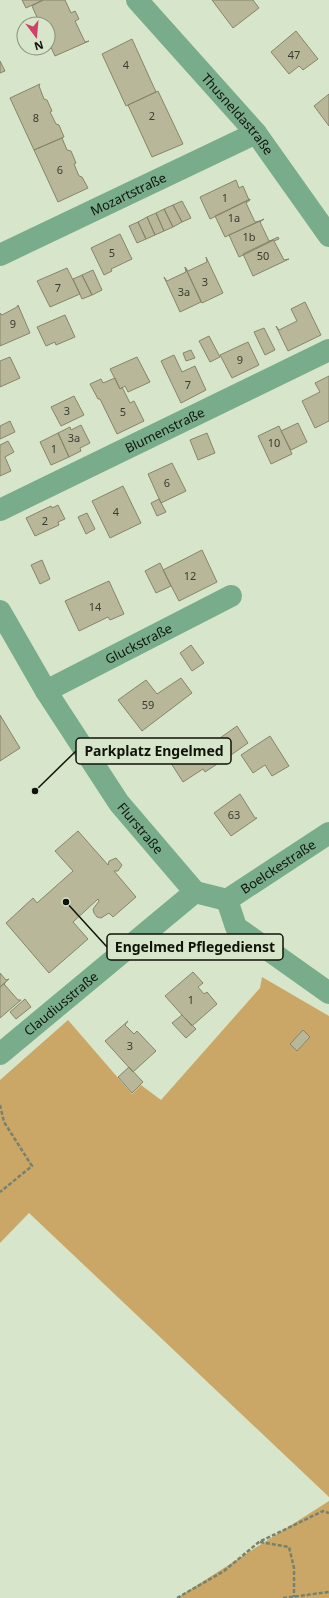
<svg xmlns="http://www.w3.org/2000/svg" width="329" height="1598" font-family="'Noto Sans',sans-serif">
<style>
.green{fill:#caa766}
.building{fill:#b8b79a;stroke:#868569}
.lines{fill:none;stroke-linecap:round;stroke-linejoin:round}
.path{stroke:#77816e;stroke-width:2.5;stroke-dasharray:4 2;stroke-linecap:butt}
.minor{stroke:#78ac8a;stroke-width:22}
.labels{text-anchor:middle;stroke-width:3;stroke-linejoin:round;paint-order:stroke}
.number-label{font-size:11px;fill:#393c2e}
.street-label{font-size:13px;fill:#0f130a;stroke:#d7e6ca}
.leader{fill:none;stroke:#0f130a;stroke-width:1.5}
.callout-dot{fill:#0f130a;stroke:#d7e6ca;stroke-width:1.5}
.callout{fill:#d7e6ca;stroke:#0f130a;stroke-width:1.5}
.callout-label{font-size:14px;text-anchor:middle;font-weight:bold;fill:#0f130a}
</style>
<rect width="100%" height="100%" fill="#d7e6ca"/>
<!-- green -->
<path class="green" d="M262 977 329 1016V1497L29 1213 0 1243V1080L68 1020 132 1094 141 1085 161 1100 260 988Z
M329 1501V1598H177Z"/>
<!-- building -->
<path class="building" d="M22 0H43L26 8Z
M43 0H65L71 13 75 11 79 19 75 21 85 42 89 41 55 56 48 41V24H40L32 6Z
M212 0H253L259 8 233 28Z
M296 31 318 59 303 70 299 66 289 74 271 52Z
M132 39 156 92 126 106 102 54Z
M0 61 5 71 0 73Z
M40 84 39 86 44 99 47 100 52 111 50 112 56 124 59 125 64 137 34 150 10 98Z
M158 91 183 144 152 157 128 105Z
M329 94V126L314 106Z
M62 138 67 150 71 151 76 163 74 164 79 176 82 177 88 188 58 202 34 150Z
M236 180 239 188 243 186 249 200 210 219 200 197Z
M250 199V200L246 203 255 222 260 221 225 237 215 216Z
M182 201 191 218 182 222 173 205Z
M173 205 182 222 173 227 164 209Z
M164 209 173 227 164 231 156 213Z
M156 213 164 231 155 235 147 217Z
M147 217 155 235 146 239 138 222Z
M264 219 260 222 269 241 274 240 239 257 229 235Z
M138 222 146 239 137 243 129 226Z
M120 234 132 259 111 269 112 271 104 275 91 248Z
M278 237 279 239 274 241 284 260 289 259 253 276 243 254Z
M206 257 223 293 202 303 185 267 188 271 207 262Z
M185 267 201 302 180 312 164 277 167 281 186 272Z
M67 268 80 294 50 307 37 281Z
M93 270 102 290 92 295 82 275Z
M82 275 92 295 82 299 73 279Z
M305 302 321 335 288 351 276 326 279 330 297 321 291 309Z
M18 305 30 333 0 346V313L2 315 17 307Z
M65 315 75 337 56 345 55 342 46 346 37 327Z
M264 328 275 350 265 355 254 332Z
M209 336 220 357 210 362 199 341Z
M248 342 259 365 232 378 220 355Z
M191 350 195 358 186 361 183 353Z
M174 355 182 372 195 366 206 390 181 403 161 361Z
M10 357 20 378 0 387V361Z
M137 357 150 382 128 392 125 386 120 389 110 369Z
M329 376V421L315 428 302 401 320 392 315 383Z
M115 378 120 389 122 387 130 403 134 401 144 421 117 434 100 399H98L90 384 101 379 103 383Z
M74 396 84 415 61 426 51 407Z
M10 421 15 432 0 439V426Z
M298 423 307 442 291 450 281 431Z
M81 425 90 443 80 448 81 451 69 457 58 433 70 427 71 430Z
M279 426 292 454 271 464 258 436Z
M58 433 69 457 51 465 40 442Z
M207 433 215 453 198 460 190 440Z
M8 441 14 452 5 457 11 471 0 476V445Z
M172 463 186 491 161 503 148 474Z
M123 486 141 523 110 538 92 501Z
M159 499 166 512 157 516 151 503Z
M58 505 65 519 58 522 59 525 35 536 26 518 51 506 52 508Z
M87 513 95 529 86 534 78 517Z
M202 550 217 582 179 601 163 570Z
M42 560 50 579 40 584 31 565Z
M160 563 171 586 156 593 145 571Z
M109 581 124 614 110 620 108 617 79 631 65 601Z
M191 645 204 663 192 671 180 653Z
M181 678 192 693 142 731 118 700 146 680 157 694Z
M0 715 20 748 0 761Z
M237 726 248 743 231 755 220 738Z
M270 736 289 766 272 776 265 765 253 773 241 755Z
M220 738 231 755 205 772 203 769 183 782 169 760 193 744 198 753Z
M240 794 255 818H257L231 836 214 813Z
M78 831 108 865 109 861 116 858 122 865 118 871H114L136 897 113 917 109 913 101 918 97 917 94 913 93 909 99 901 98 899 73 922 88 939 49 973 6 923 33 898 37 903 73 871 55 851Z
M193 972 203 983 198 987 204 994 207 992 217 1004 192 1026 165 996Z
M0 973 6 980 9 979 0 987Z
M6 982 4 984 18 1000H21L0 1018V987Z
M25 999 31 1007 16 1019 10 1012Z
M182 1015 196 1029 186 1038 172 1023Z
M128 1021 125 1025 134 1034 137 1031 156 1051 133 1072 105 1041Z
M303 1030 310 1037 297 1051 290 1044Z
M129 1067 143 1082 132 1093 118 1077Z"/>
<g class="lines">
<!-- path -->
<path class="path" d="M0 1105 4 1122 32 1166 0 1192
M260 1542 289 1547 294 1568V1597
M177 1598 224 1571 259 1542 323 1511 329 1513
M283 1598 329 1592"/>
<!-- minor -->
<g class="minor">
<path id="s1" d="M137 0 256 133 329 236"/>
<path id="s2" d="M0 255 256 133"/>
<path id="s3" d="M0 510 329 350"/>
<path id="s4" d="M0 611 46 691 119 803 195 892 227 900"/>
<path id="s5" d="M46 691 231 596"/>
<path d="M227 900 236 927 329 993"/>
<path id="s6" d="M227 900 329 833"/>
<path id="s7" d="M0 1054 195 892"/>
</g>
</g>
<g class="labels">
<!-- number labels -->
<g class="number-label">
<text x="294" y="59">47</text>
<text x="126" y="69">4</text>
<text x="152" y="120">2</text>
<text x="36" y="122">8</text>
<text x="60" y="174">6</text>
<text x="225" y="202">1</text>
<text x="234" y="222">1a</text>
<text x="249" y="241">1b</text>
<text x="112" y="257">5</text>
<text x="263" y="260">50</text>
<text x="205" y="286">3</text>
<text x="58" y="292">7</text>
<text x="184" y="296">3a</text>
<text x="13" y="328">9</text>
<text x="240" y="364">9</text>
<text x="188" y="389">7</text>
<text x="67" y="415">3</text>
<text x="123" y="416">5</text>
<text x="74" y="442">3a</text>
<text x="274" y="447">10</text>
<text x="54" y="453">1</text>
<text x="167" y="487">6</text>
<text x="116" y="516">4</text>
<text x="45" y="525">2</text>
<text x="190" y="580">12</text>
<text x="95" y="611">14</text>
<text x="148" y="709">59</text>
<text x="234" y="819">63</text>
<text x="191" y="1004">1</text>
<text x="130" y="1050">3</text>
</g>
<!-- street labels -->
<g class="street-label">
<text dy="5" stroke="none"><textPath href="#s1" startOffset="152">Thusneldastraße</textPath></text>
<text dy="5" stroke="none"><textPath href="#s2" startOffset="142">Mozartstraße</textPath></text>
<text dy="5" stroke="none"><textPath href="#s3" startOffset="183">Blumenstraße</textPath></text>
<text dy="5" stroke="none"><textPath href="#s5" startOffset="104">Gluckstraße</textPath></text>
<text dy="5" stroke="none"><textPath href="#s4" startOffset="259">Flurstraße</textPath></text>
<text dy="5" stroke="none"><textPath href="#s6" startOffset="61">Boelckestraße</textPath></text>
<text dy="5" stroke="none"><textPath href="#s7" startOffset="79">Claudiusstraße</textPath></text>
</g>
</g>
<!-- callouts -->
<path class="leader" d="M35 791L76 751M66 902L107 947"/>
<g class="callout-dot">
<circle cx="35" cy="791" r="4"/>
<circle cx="66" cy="902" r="4"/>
</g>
<g class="callout">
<rect x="76" y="738" width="155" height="26" rx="4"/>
<rect x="107" y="934" width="176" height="26" rx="4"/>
</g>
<g class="callout-label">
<text x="154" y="756">Parkplatz Engelmed</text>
<text x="195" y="952">Engelmed Pflegedienst</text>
</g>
<!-- north arrow -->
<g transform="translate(36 36) rotate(164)"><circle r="19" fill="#d7e6ca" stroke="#87927d"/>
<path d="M0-3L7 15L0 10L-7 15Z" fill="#cf4169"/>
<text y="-6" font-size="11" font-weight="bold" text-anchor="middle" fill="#0f130a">N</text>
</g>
</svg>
